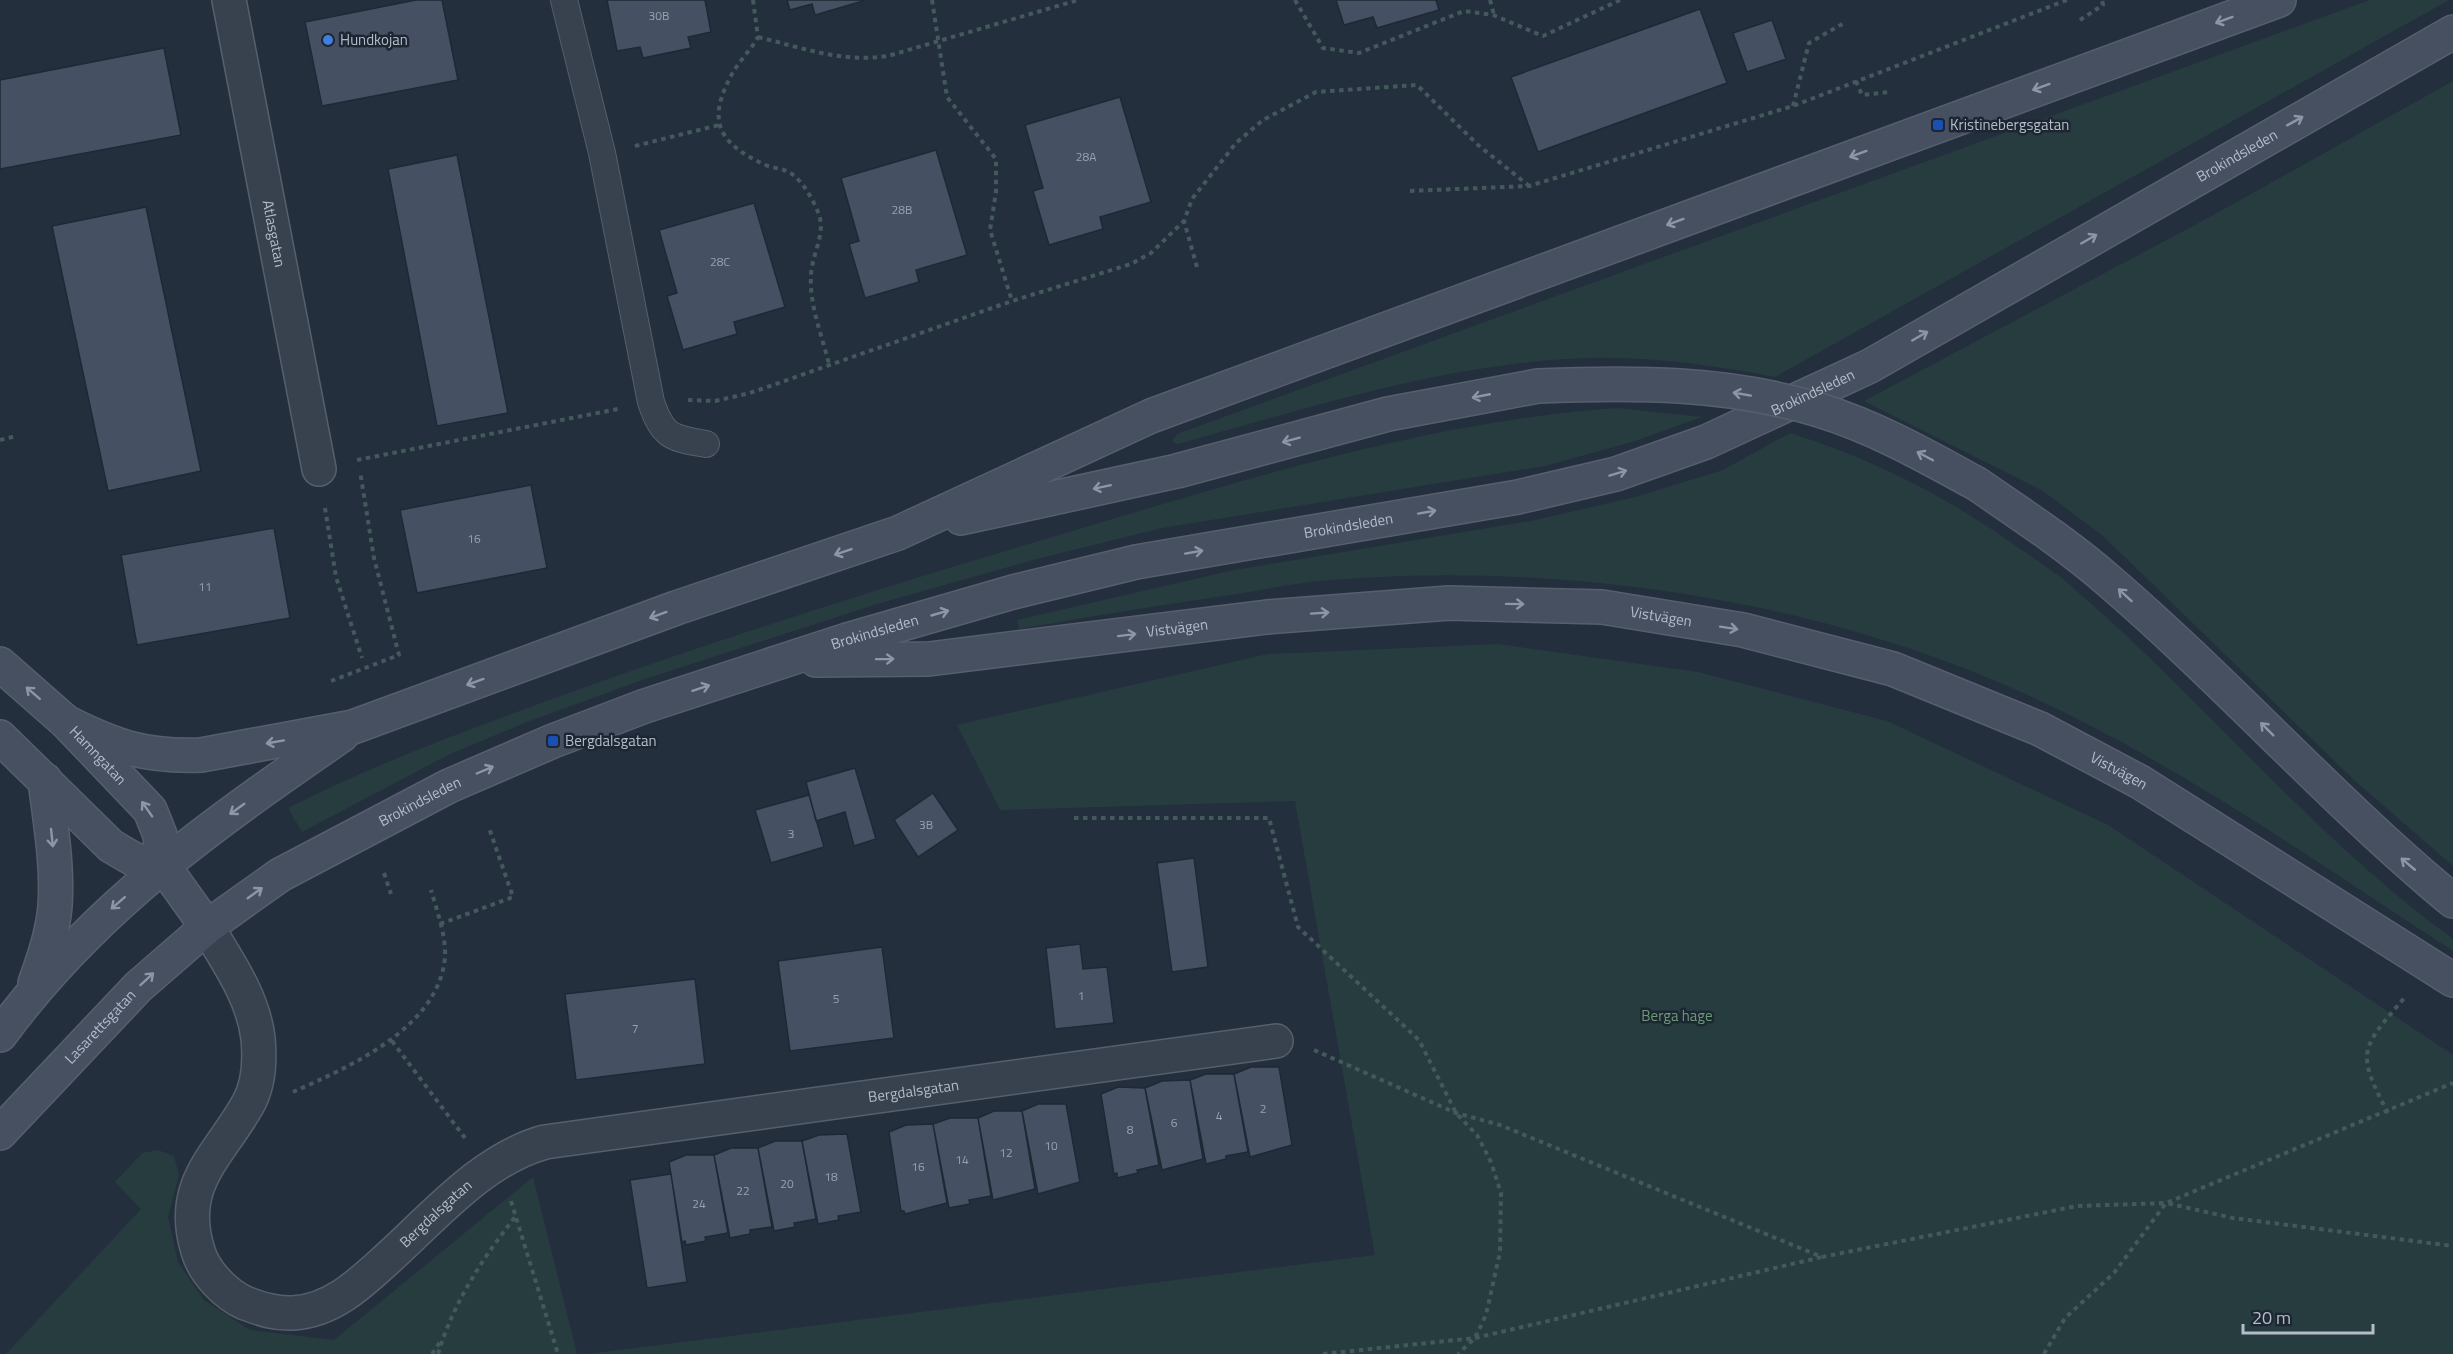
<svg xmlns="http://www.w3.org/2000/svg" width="2453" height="1354" font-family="'Titillium Web',sans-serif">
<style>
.green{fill:#263c3f}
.building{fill:#455162;stroke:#1f2835;stroke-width:1.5}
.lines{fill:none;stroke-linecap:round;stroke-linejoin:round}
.lane-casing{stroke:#565f6c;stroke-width:28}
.street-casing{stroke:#565f6c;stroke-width:36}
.secondary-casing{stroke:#565f6c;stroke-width:36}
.path{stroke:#44595c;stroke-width:4;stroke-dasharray:4.5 4.5;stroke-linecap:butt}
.lane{stroke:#38414e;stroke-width:26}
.street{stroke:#38414e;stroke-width:33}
.secondary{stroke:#465061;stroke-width:33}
.secondary-bridge-casing{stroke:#565f6c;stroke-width:36;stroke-linecap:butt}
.secondary-bridge{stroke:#465061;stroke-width:33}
.oneway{stroke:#8e96a5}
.shop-dot{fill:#3f7fe0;stroke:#1d2633;stroke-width:2}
.transit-dot{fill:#1a4fb4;stroke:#1d2633;stroke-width:2}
.labels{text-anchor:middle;stroke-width:5;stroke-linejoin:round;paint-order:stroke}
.number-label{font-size:12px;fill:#98a1af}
.poi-label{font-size:15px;fill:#b4bcc9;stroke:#1d2633;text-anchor:start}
.street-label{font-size:15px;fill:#b4bcc9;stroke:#1d2633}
.park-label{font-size:15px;fill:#6b9a76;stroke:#1d2633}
</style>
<rect width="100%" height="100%" fill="#242f3e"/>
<!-- green -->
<path class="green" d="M2370 0H2449L1775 377C1713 365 1649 356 1586 358 1446 363 1312 407 1178 444L1172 441 1177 434Z
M2453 81V866L2354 780 2103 536 2043 491 1864 401 2208 218Z
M1617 408 1702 417 1635 441 1545 466 1162 528 1033 560 877 604 645 679 527 722 448 755 302 832 288 808C383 760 480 725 580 689 729 636 880 588 1032 543 1223 487 1417 422 1617 408Z
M1790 433C1873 459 1946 496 2016 546 2032 557 2049 568 2064 580 2199 694 2310 835 2453 939V951C2306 855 2160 751 1998 682 1792 595 1552 562 1330 580 1294 583 1259 591 1223 596 1155 606 1087 617 1019 629L1017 620 1234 570 1531 521 1635 497 1723 470Z
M1498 644 1698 672 1887 721 2108 825 2453 1055V1354H586L1375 1255 1295 801 1000 810 957 725 1268 654Z
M158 1150 174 1156 179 1175 168 1217 178 1262 204 1300 250 1330 334 1340 533 1177 577 1354H6L141 1209 115 1182 142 1153Z"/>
<!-- building -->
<path class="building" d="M416 0H442L458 80 322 106 305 22Z
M607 0H705L711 32 688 37 691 48 643 58 640 47 617 51Z
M787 0H863V1L815 15 812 4 790 10Z
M1336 0H1436L1439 10 1377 28 1373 17 1344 25Z
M1700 9 1727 83 1538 152 1511 77Z
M1772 20 1786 59 1747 72 1733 33Z
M164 48 181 135 0 169V80Z
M1120 97 1151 202 1100 217 1103 229 1049 245 1033 191 1043 188 1025 125Z
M936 150 967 255 916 270 919 282 865 298 849 244 859 241 841 178Z
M457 155 508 413 437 426 388 169Z
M754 203 785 307 734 322 737 334 683 350 667 296 677 293 659 230Z
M146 207 201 471 108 491 52 226Z
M531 485 547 568 417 593 400 510Z
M274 528 290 618 137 645 121 555Z
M855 768 876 839 854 846 845 812 816 821 806 782Z
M933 793 958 830 918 857 894 820Z
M809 795 824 847 771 863 755 810Z
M1194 858 1208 967 1172 972 1157 863Z
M1080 944 1083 969 1107 967 1114 1023 1055 1029 1046 948Z
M882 947 894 1038 790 1051 778 961Z
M695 979 705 1064 576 1080 565 994Z
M1251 1067H1279L1292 1145 1250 1157 1234 1074Z
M1206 1074H1234L1248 1152 1226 1156V1159L1206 1164 1190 1080Z
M1190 1080 1203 1159 1162 1170 1145 1088 1162 1081Z
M1118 1087 1145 1088 1159 1165 1137 1170 1138 1173 1117 1178V1173L1114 1174 1101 1094Z
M1038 1104H1066L1080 1182 1038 1194 1022 1111Z
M994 1111H1022L1035 1189 993 1200 978 1118Z
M950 1118H978L991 1196 969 1200 970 1204 949 1208 933 1124Z
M933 1124 947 1203 905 1214 904 1211H901L889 1132 906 1125Z
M847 1134 861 1212 838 1216 839 1220 818 1224 802 1141 819 1135Z
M775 1141H802L816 1219 794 1223 795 1227 774 1231 758 1148Z
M731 1148H758L772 1227 750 1230V1234L730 1238 714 1155Z
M686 1155H714L728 1233 705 1237 706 1241 686 1245 685 1241 682 1242 669 1162Z
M671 1174 687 1282 647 1288 630 1180Z"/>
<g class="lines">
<!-- lane casing -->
<g class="lane-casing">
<path id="lane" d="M564 0 602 153 651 402C663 437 671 438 706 444"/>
</g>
<!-- street casing -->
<g class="street-casing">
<g id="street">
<path id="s1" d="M229 0 319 469"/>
<path id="s2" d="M207 927C228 962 253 997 258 1038 260 1059 259 1085 248 1104 219 1156 177 1184 198 1251 204 1272 225 1294 245 1303 261 1309 276 1314 293 1313 331 1311 360 1284 386 1260 433 1218 482 1159 545 1142L1276 1041"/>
</g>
</g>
<!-- secondary casing -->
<g class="secondary-casing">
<g id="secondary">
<path d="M1977 484C2022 515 2068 545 2109 581 2228 683 2332 801 2453 901"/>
<path d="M961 518 1177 471 1388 414 1538 386"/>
<path id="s3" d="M816 660 929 659 1267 617 1449 603 1602 607 1743 630 1893 669 2040 729 2140 782 2453 980"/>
<path id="s4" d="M0 664 66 722 150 810 160 835 162 864 207 927"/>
<path d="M66 722C116 747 145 757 201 755L353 727 676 608 898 533 1151 416 2279 0"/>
<path d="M0 737 111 846 135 860 162 864"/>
<path d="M35 983C44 958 53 932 55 906 58 864 50 821 45 780"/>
<path d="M0 1035C94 907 213 824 342 735"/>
<path id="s5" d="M0 1133 138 987 207 927 280 875 449 786 553 741 645 706 847 640 1013 592 1136 562 1518 497 1616 474 1706 442 1870 366 2453 32"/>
</g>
</g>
<!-- path -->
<path class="path" d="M753 0 758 37C751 50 739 61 732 74 707 120 717 142 763 164 771 168 781 168 789 172 803 181 812 198 818 212 827 233 812 253 811 275 809 304 822 336 829 364
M932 0 947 97 996 159V192L990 230 1012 301
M1295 0 1323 48 1359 53 1464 11 1493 15 1543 36 1620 0
M1490 0 1494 15
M2080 20 2103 5 2102 0
M758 37C803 48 842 63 888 56L1078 0
M1856 81 1862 95 1890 92
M1793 106 1809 43 1844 23
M635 146 719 125
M1410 191 1529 186 1793 106 2067 0
M1197 267 1184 221 1192 199 1236 143 1263 120 1316 92 1417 85 1478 145 1528 185
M688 400 715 401 750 393 1012 301 1131 264 1151 253 1184 221
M0 440 16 436
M357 460 618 409
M325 508 336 577 362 658
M331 681 399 655 374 558 360 471
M1074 818H1269L1298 927 1419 1040 1456 1113 1477 1135 1491 1162 1501 1193 1500 1252 1486 1315 1475 1338 1458 1354
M384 873 391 894
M440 924 513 897 489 828
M392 1041 465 1138
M1314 1050 1456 1113 1500 1125 1822 1257 2077 1206 2166 1203 2453 1083
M293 1092C349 1067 439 1028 445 957 446 935 437 911 431 890
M2388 1113C2355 1051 2361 1049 2405 997
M511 1201 558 1354
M432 1354 440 1342
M438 1354C453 1303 483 1258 515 1217
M1323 1354 1475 1338 1822 1257
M2044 1354 2065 1318 2114 1273 2166 1203 2233 1218 2453 1246"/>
<!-- lane -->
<use href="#lane" class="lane"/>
<!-- street -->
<use href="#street" class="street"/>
<!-- secondary -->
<use href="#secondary" class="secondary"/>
<!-- secondary-bridge casing -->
<g class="secondary-bridge-casing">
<path id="secondary-bridge" d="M1538 386C1633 382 1728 382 1819 410 1875 427 1926 456 1977 484"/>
</g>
<!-- secondary-bridge -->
<use href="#secondary-bridge" class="secondary-bridge"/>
</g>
<!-- one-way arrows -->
<defs><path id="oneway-shaft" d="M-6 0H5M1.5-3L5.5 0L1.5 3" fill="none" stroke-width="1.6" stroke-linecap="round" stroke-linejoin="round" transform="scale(1.5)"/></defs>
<g class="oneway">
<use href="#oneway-shaft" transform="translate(2224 20) rotate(160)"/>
<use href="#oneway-shaft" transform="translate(2041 87) rotate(160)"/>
<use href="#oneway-shaft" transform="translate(2295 121) rotate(-29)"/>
<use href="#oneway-shaft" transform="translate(1858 154) rotate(160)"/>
<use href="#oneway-shaft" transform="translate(1675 222) rotate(160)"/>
<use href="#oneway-shaft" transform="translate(2089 239) rotate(-30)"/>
<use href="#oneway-shaft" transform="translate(1920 336) rotate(-30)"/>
<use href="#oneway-shaft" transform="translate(1742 394) rotate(-170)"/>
<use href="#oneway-shaft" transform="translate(1481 396) rotate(169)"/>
<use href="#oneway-shaft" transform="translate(1291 440) rotate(165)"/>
<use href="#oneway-shaft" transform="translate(1925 456) rotate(-152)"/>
<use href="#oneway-shaft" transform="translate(1618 473) rotate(-17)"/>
<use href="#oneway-shaft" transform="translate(1102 487) rotate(168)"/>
<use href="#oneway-shaft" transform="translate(1427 512) rotate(-10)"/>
<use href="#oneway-shaft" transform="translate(843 552) rotate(161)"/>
<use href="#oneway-shaft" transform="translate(1194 552) rotate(-10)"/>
<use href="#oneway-shaft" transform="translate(2125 595) rotate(-137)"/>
<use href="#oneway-shaft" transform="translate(1515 604) rotate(1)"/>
<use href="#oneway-shaft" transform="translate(940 613) rotate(-16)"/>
<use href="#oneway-shaft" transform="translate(1320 613) rotate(-4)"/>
<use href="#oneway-shaft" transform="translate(658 615) rotate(160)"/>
<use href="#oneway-shaft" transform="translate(1729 628) rotate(9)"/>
<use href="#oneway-shaft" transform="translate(1127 635) rotate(-7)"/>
<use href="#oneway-shaft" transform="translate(885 659) rotate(-1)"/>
<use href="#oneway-shaft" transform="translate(475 682) rotate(160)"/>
<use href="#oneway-shaft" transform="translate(701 688) rotate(-18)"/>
<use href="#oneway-shaft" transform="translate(33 693) rotate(-139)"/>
<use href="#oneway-shaft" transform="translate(2267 729) rotate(-135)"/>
<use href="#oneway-shaft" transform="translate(275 742) rotate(170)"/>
<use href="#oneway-shaft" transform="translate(485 770) rotate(-23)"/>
<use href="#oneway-shaft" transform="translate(147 809) rotate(-125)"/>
<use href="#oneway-shaft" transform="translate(237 809) rotate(144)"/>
<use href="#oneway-shaft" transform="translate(52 838) rotate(84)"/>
<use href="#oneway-shaft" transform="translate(2408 864) rotate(-140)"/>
<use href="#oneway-shaft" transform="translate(255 893) rotate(-36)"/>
<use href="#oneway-shaft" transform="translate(118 903) rotate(139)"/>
<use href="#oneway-shaft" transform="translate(147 979) rotate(-43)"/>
</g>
<!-- markers -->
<circle class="shop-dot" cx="328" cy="40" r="6"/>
<g class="transit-dot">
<rect x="1932" y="119" width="12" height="12" rx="3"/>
<rect x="547" y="735" width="12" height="12" rx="3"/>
</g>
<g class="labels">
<!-- number labels -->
<g class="number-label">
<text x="659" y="20">30B</text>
<text x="1086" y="161">28A</text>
<text x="902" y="214">28B</text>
<text x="720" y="266">28C</text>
<text x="474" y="543">16</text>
<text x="205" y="591">11</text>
<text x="926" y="829">3B</text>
<text x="791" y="838">3</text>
<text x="1081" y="1000">1</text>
<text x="836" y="1003">5</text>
<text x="635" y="1033">7</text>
<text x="1263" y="1113">2</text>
<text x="1219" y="1120">4</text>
<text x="1174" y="1127">6</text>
<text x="1130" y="1134">8</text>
<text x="1051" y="1150">10</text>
<text x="1006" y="1157">12</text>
<text x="962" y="1164">14</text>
<text x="918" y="1171">16</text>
<text x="831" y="1181">18</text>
<text x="787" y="1188">20</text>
<text x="743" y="1195">22</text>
<text x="699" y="1208">24</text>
</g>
<!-- poi labels -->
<g class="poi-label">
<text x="340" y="45">Hundkojan</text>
<text x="1950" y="130">Kristinebergsgatan</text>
<text x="565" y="746">Bergdalsgatan</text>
</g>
<!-- street labels -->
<g class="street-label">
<text dy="5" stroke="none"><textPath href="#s5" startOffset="2484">Brokindsleden</textPath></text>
<text dy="5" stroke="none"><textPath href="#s1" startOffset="238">Atlasgatan</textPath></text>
<text dy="5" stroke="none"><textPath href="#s5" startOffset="1998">Brokindsleden</textPath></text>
<text dy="5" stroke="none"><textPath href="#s5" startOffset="1512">Brokindsleden</textPath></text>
<text dy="5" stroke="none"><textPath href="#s3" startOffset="849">Vistvägen</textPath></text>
<text dy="5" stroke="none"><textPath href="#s3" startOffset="363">Vistvägen</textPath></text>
<text dy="5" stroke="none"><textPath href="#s5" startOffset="1026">Brokindsleden</textPath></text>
<text dy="5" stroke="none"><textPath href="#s4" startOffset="134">Hamngatan</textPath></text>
<text dy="5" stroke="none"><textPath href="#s3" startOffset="1335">Vistvägen</textPath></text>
<text dy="5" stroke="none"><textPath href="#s5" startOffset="540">Brokindsleden</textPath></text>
<text dy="5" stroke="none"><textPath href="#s5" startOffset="146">Lasarettsgatan</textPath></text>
<text dy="5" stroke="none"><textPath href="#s2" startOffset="1156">Bergdalsgatan</textPath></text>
<text dy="5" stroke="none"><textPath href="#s2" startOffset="652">Bergdalsgatan</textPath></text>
</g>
<!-- park labels -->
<g class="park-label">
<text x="1677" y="1021">Berga hage</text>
</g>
</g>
<!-- scale -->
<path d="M2243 1324v9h130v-9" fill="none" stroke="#b4bcc9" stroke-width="3"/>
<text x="2252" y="1324" font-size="18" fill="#b4bcc9" stroke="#1d2633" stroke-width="4.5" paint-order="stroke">20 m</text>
</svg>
